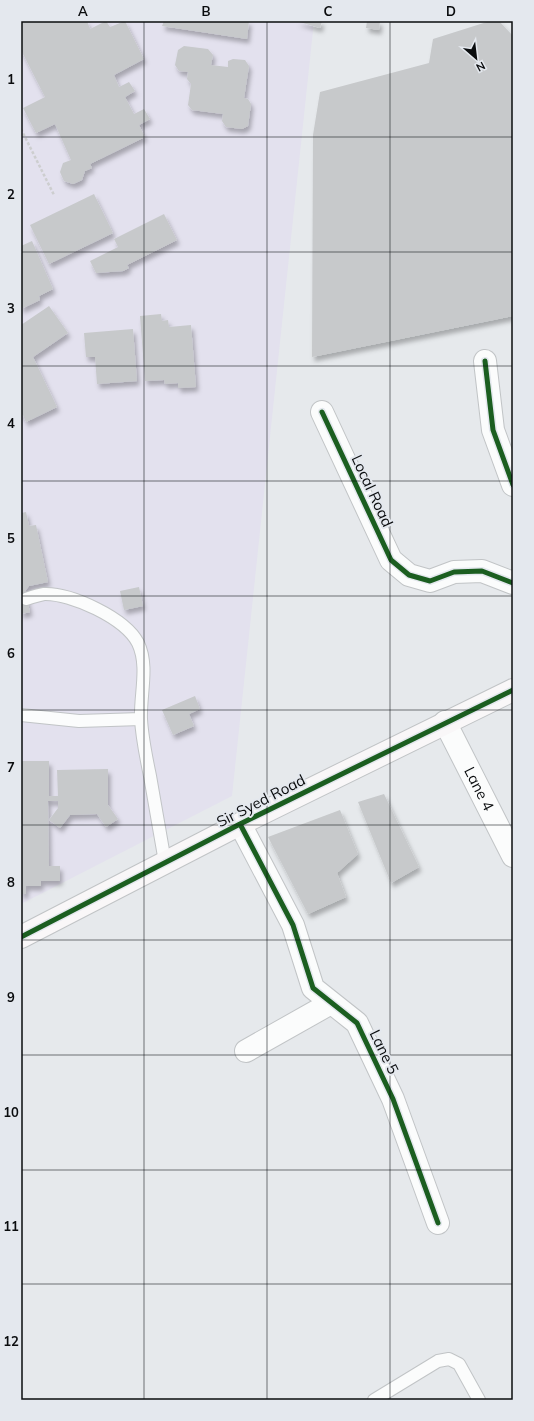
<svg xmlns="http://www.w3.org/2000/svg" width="534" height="1421" font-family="Mulish,sans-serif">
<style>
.education{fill:#e3e1ee}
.building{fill:#c7c9cb;filter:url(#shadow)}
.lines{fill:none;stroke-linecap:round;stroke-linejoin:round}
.lane-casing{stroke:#c1c4c6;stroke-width:14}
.street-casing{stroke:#c1c4c6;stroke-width:24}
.secondary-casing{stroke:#c1c4c6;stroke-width:24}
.path{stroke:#cdcecf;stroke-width:2.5;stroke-dasharray:3 2;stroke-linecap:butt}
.lane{stroke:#fbfcfc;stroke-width:12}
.street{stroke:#fbfcfc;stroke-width:22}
.secondary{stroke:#f9f7f8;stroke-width:22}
.cycleway-casing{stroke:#e4e8ee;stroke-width:8}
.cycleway{stroke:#1b5e20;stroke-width:5}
.grid{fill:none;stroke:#0a0c0e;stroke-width:1;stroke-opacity:0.55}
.labels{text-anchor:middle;stroke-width:4;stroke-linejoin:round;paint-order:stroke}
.street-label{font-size:15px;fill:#0a0c0e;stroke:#e4e8ee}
.neatline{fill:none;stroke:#0a0c0e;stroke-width:1.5}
.grid-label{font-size:13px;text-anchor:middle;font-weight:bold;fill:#0a0c0e}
</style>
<defs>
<filter id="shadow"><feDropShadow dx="2.5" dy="4.5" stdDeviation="2" flood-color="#0004"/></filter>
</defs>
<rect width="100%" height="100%" fill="#e6e9ec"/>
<!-- education -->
<path class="education" d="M21 21H314L232 796 21 904Z"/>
<!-- building -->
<path class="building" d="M21 21H87L90 29 106 21 110 27 125 21 144 59 114 75 119 87 129 82 135 91 125 97 134 114 144 109 150 119 139 125 145 137 90 164 92 168 85 171 82 180 73 184 64 181 60 172 63 163 71 160 55 124 36 133 23 108 45 97 21 50Z
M164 21H249L247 39 162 26Z
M296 21H322L320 28Z
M367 21H380L379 30 366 28Z
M490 21H499L513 36V316L312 357 313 135 320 92 429 63 433 39Z
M184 46 208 49 213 55 211 65 228 67V61L233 59 245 60 249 66 244 98 248 99 251 104 248 126 242 129 226 127 222 121 223 114 192 110 188 105 191 84 187 79 188 72 179 71 175 65 178 50Z
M94 194 113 233 49 264 30 225Z
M164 214 177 240 127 265 129 268 123 271 96 273 90 261 118 247 114 239Z
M32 241 53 289 39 296 40 300 21 309V246Z
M49 306 68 333 33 357 57 407 26 422 23 415 21 416V325Z
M161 314 162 321 168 320 169 327 191 325 196 387 178 388V383L165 384 164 380 145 381 140 316Z
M133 329 137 381 97 384 95 357H86L84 333Z
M26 512 29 526 36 525 48 582 29 586 25 591 30 612 21 614V513Z
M139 587 143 606 124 610 120 591Z
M195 696 200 709 189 714 194 726 173 735 162 710Z
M21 761H49V796H58L57 770 108 769V805L118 819 106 827 97 814 70 815 60 828 49 820 58 808V801H48L49 866H60V881H41V886H26V894H21Z
M384 794 419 867 391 883 358 802Z
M340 810 358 854 337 873 346 897 308 914 268 837Z"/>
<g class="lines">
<!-- lane casing -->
<g class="lane-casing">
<path id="lane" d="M26 599C32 597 38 595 44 594 71 593 125 618 138 643 149 666 140 694 141 719 142 738 146 757 150 776 155 805 160 834 165 862
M21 715 79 721 141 719
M374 1400 438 1361 449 1359 459 1364 479 1400"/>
</g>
<!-- street casing -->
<g class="street-casing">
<g id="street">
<path d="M485 361 493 430 513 485"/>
<path d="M322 412 391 560 409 575 430 581 454 572 482 571 513 583"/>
<path id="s1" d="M445 722 513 856"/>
<path d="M240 824 293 925 313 988 357 1023 393 1099 438 1223"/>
<path d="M246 1051 331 1003"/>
</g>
</g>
<!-- secondary casing -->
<g class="secondary-casing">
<path id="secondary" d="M21 937 240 824 513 690"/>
</g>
<!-- path -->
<path class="path" d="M21 129 54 195"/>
<!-- lane -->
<use href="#lane" class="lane"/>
<!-- street -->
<use href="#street" class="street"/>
<!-- secondary -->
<use href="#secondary" class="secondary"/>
<!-- cycleway casing -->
<g class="cycleway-casing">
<path id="cycleway" d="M485 361 493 430 513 485
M322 412 391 560 409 575 430 581 454 572 482 571 513 583
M240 824 293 925 313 988 357 1023 393 1099 438 1223
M21 937 240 824 513 690"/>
</g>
<!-- cycleway -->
<use href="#cycleway" class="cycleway"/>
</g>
<!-- grid -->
<path class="grid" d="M144 21V1400M267 21V1400M390 21V1400M21 137H513M21 252H513M21 366H513M21 481H513M21 596H513M21 710H513M21 825H513M21 940H513M21 1055H513M21 1170H513M21 1284H513"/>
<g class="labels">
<!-- street labels -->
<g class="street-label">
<text transform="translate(372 491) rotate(65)" y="5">Local Road</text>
<text dy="5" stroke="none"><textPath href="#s1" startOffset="75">Lane 4</textPath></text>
<text transform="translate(261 801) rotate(-27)" y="5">Sir Syed Road</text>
<text transform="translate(384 1052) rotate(64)" y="5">Lane 5</text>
</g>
</g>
<!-- border -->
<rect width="534" height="1421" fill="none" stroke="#e4e8ee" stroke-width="44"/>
<!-- north arrow -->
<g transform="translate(476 58) rotate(152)" stroke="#e4e8ee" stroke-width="3" paint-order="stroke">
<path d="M0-3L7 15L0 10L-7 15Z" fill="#0a0c0e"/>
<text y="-6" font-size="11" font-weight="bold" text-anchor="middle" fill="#0a0c0e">N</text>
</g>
<rect x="22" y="22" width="490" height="1377" class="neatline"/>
<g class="grid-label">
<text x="83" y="16">A</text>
<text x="206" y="16">B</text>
<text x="328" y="16">C</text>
<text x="451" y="16">D</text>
<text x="11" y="84">1</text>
<text x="11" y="199">2</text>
<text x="11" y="313">3</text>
<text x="11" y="428">4</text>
<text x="11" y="543">5</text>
<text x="11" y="658">6</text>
<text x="11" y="772">7</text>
<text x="11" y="887">8</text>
<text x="11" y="1002">9</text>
<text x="11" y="1117">10</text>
<text x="11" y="1231">11</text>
<text x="11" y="1346">12</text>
</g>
</svg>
